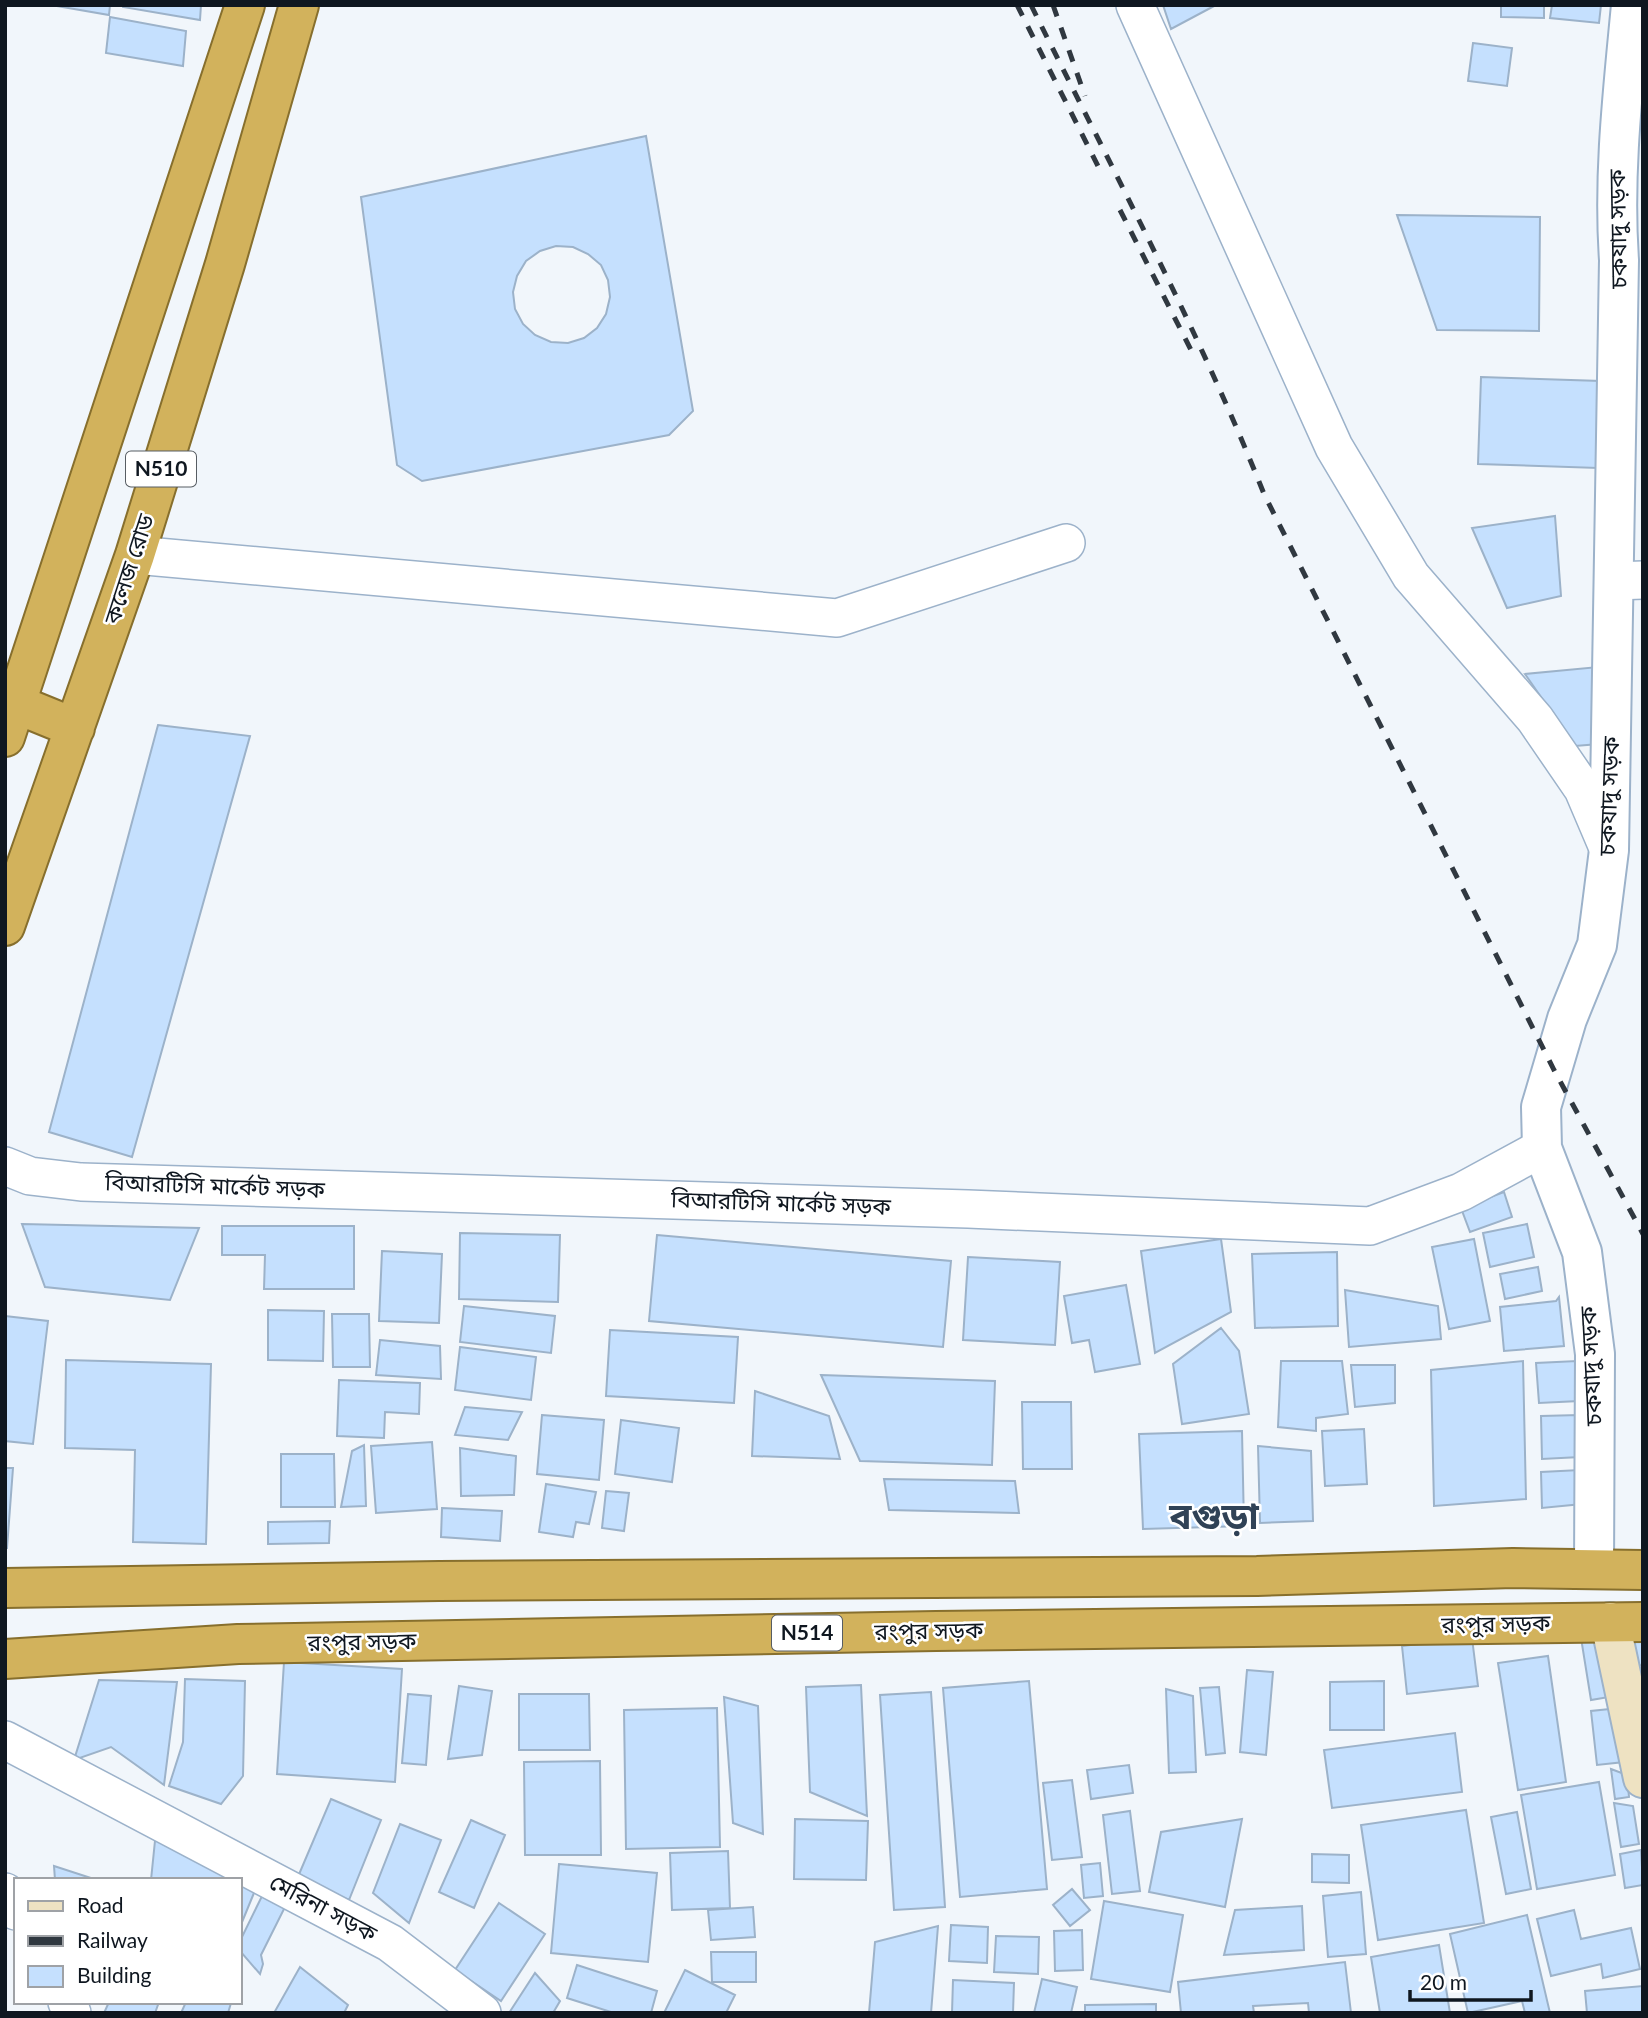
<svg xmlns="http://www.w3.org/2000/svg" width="1648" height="2018" font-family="Lato,'Noto Sans Bengali',sans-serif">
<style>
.building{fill:#c5e0fe;stroke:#9cb2c9;stroke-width:2;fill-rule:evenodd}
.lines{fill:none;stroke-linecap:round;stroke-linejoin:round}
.minor-casing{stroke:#9cb2ca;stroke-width:40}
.tertiary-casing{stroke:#9cb2ca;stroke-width:42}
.secondary-casing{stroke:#9cb2ca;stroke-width:42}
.trunk-casing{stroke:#876f2d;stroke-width:42}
.minor{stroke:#fff;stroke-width:37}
.tertiary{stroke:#fff;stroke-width:38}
.secondary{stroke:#eee2c2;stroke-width:38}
.trunk{stroke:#d2b25c;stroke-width:38}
.rail{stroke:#303840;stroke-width:5;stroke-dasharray:12 12;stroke-linecap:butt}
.labels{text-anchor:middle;stroke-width:5;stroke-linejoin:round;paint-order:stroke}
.shield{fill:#fff;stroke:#575d63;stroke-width:2}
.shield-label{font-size:21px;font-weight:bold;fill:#0f1720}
.street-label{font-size:23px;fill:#0f1720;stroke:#fff}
.town-label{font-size:37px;font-weight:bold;fill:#304256;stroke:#fff}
</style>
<rect width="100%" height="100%" fill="#f1f6fb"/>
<!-- building -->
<path class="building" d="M51 5H110L109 15Z
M123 5H201L200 20 123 7Z
M1163 5H1216L1171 29Z
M1501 5H1544V18L1501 17Z
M1552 5H1601L1599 23 1550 18Z
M110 17 186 31 183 66 106 53Z
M1473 43 1512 48 1507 86 1468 81Z
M646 136 693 411 669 435 422 481 397 465 361 197ZM556 246 573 247 588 254 601 265 608 280 610 297 606 314 597 328 584 338 568 343 551 342 535 335 523 324 515 309 513 292 517 276 526 261 540 251Z
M1397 215 1540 217 1539 331 1437 330Z
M1481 377 1601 381 1598 468 1478 464Z
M1555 516 1561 596 1507 608 1472 528Z
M1598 667 1599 744 1575 746 1525 674Z
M158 725 250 736 132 1157 49 1132Z
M1504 1192 1512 1217 1470 1232 1461 1208Z
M22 1224 199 1228 170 1300 45 1287Z
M1527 1224 1534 1257 1490 1267 1483 1233Z
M222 1226H354V1289H264L265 1255H222Z
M460 1233 560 1235 558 1302 459 1299Z
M657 1235 951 1261 943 1347 649 1321Z
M1221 1239 1231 1312 1155 1353 1141 1251Z
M1474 1239 1490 1321 1449 1329 1432 1247Z
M382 1251 442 1254 439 1323 379 1321Z
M1337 1252 1338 1326 1255 1328 1252 1254Z
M968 1257 1060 1262 1055 1345 963 1340Z
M1538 1267 1542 1291 1505 1299 1500 1274Z
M1126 1285 1140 1364 1095 1372 1089 1340 1072 1343 1064 1296Z
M1345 1290 1438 1306 1441 1339 1349 1347Z
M1559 1297 1564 1346 1504 1351 1500 1307 1556 1301Z
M464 1306 555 1316 551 1353 460 1342Z
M268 1310 324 1311 323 1361 268 1360Z
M332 1314H369L370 1367H333Z
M5 1316 48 1321 33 1444 5 1441Z
M1221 1328 1239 1351 1249 1414 1182 1424 1173 1364Z
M610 1330 738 1337 734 1403 606 1396Z
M380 1340 440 1346 441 1379 376 1375Z
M460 1347 536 1357 531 1400 455 1390Z
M66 1360 211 1364 206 1544 133 1542 135 1450 65 1448Z
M1281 1361H1342L1348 1414 1316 1418V1431L1278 1427Z
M1523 1361 1526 1499 1434 1506 1431 1370Z
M1577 1361 1579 1401 1539 1403 1536 1363Z
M1351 1365H1395V1403L1355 1407Z
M821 1375 995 1381 992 1465 860 1461Z
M339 1380 420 1383 419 1414 385 1412 384 1438 337 1436Z
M755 1391 829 1416 840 1459 752 1456Z
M1022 1402H1071L1072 1469H1023Z
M465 1407 522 1412 508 1440 455 1435Z
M542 1415 604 1420 599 1480 537 1474Z
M1579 1415 1580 1457 1542 1459 1541 1416Z
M621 1420 679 1428 672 1482 615 1474Z
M1364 1429 1367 1484 1325 1486 1322 1431Z
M1242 1431 1244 1526 1143 1529 1139 1434Z
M432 1442 437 1509 376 1513 371 1446Z
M364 1445 366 1506 341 1507 352 1451Z
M1258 1446 1311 1451 1313 1521 1260 1523Z
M460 1448 516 1456 514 1495 461 1496Z
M281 1454H334L335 1507H281Z
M5 1468H13L7 1548H5Z
M1580 1470 1582 1504 1542 1508 1541 1472Z
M884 1479 1015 1481 1019 1513 889 1510Z
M546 1484 596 1492 589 1524 576 1522 573 1537 539 1532Z
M606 1491 629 1493 624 1531 602 1528Z
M442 1508 502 1511 500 1541 441 1537Z
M330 1521 329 1543 268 1544V1522Z
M1643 1636V1665L1626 1666 1623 1638Z
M1472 1638 1478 1686 1407 1694 1402 1646Z
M1581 1638 1601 1644 1609 1697 1591 1700Z
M1548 1656 1566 1782 1518 1790 1498 1663Z
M284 1662 402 1669 395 1782 277 1774Z
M1247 1670 1273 1672 1266 1755 1240 1752Z
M185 1679 245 1681 243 1776 221 1804 169 1786 183 1742Z
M99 1680 177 1682 164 1785 111 1747 74 1760Z
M1029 1681 1047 1889 960 1897 943 1688Z
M1384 1681V1730H1330V1682Z
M861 1685 867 1816 810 1792 806 1687Z
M459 1686 492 1691 482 1755 448 1759Z
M1219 1687 1225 1753 1206 1755 1200 1688Z
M1166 1689 1193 1696 1196 1772 1169 1773Z
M931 1692 945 1907 894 1910 880 1695Z
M408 1694 431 1696 426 1765 402 1763Z
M519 1694H589L590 1750H519Z
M724 1697 758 1706 763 1834 733 1823Z
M717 1708 720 1847 626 1849 624 1710Z
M1619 1708 1624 1762 1597 1765 1591 1711Z
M1455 1733 1462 1792 1332 1808 1324 1750Z
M600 1761 601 1855H525L524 1762Z
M1129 1765 1133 1793 1091 1799 1087 1770Z
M1611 1769 1627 1775 1629 1797 1615 1799Z
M1072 1780 1082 1857 1052 1860 1043 1783Z
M1599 1782 1615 1875 1537 1889 1521 1795Z
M331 1799 381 1820 349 1900 297 1879Z
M1614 1803 1633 1806 1639 1844 1621 1847Z
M1466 1810 1484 1923 1378 1940 1361 1825Z
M1130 1811 1140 1891 1112 1894 1103 1815Z
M1517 1812 1531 1889 1506 1894 1491 1817Z
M795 1819 868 1821 866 1880 794 1879Z
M1242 1819 1225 1907 1149 1892 1161 1832Z
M471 1820 505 1835 474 1908 439 1892Z
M400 1824 441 1840 409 1923 373 1893Z
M156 1831 226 1868 222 1880H151Z
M1641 1850 1643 1885 1625 1888 1620 1854Z
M728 1851 730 1908 672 1910 670 1853Z
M1312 1854 1349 1855V1883L1312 1882Z
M1100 1863 1103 1896 1084 1898 1081 1865Z
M559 1864 657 1873 648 1962 551 1953Z
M54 1866 94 1879V1880H55Z
M240 1880 256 1888 240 1927Z
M1072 1889 1090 1910 1070 1926 1053 1905Z
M1361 1892 1366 1954 1328 1957 1323 1896Z
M263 1894 286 1905 261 1955 263 1964 260 1974 240 1951V1941Z
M1104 1901 1183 1915 1170 1992 1091 1979Z
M499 1903 545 1934 501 2001 455 1970Z
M1302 1906 1304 1950 1224 1955 1235 1910Z
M753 1907 755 1937 711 1940 708 1910Z
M1574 1910 1581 1939 1631 1928 1640 1969 1603 1978 1601 1964 1551 1976 1537 1919Z
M1527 1915 1550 2013H1525L1522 2001 1468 2013 1450 1934Z
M951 1925 988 1927 987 1963 949 1961Z
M938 1926 931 2013H869L875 1942Z
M1082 1930 1083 1970 1055 1971 1054 1931Z
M996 1936 1039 1937 1038 1974 994 1972Z
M1439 1945 1450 2013H1380L1371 1957Z
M711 1952H756V1982H712Z
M1345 1962 1351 2013H1181L1178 1982Z
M577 1965 657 1991 651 2013H614L567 1998Z
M300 1967 348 2005 344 2013H274Z
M685 1970 735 1995 726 2013H664Z
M535 1973 560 2001 553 2013H509Z
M1042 1979 1077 1987 1071 2013H1034Z
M953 1980 1014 1983 1013 2013H952Z
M1643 1986V2013H1587L1585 1991Z
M109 2002H159L155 2013H104Z
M186 2002H230L231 2003 228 2013H181Z
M1308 2003 1309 2013H1254L1253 2006Z
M1156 2004V2013H1085V2005Z"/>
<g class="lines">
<!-- minor casing -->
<g class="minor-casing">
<path id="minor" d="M1135 5 1334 447 1411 576 1535 719 1583 789 1609 850
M135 555 837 618 1066 543
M1614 581 1643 580
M5 1166 30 1176 81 1182 968 1209 1370 1226 1461 1192 1542 1148
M5 1740 390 1943 482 2013
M5 1892 16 1911
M67 2002 72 2013"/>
</g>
<!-- tertiary casing -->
<g class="tertiary-casing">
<path id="tertiary" d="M1594 1569 1595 1354 1582 1252 1542 1148 1541 1107 1567 1019 1597 945 1609 850 1619 260C1613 174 1623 90 1631 5"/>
</g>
<!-- secondary casing -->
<g class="secondary-casing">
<path id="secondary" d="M1610 1622 1643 1778"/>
</g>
<!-- trunk casing -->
<g class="trunk-casing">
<path id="trunk" d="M16 704 75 728
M5 737 245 5
M5 926 135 555 225 264 299 5
M5 1588 439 1581 1257 1576 1513 1568 1643 1570
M5 1659 238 1644 936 1631 1643 1622"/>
</g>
<!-- minor -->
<use href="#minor" class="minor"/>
<!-- tertiary -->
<use href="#tertiary" class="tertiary"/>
<!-- secondary -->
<use href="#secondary" class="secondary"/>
<!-- trunk -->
<use href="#trunk" class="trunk"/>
<!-- rail -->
<path class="rail" d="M1017 5 1101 172
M1031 5C1111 167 1197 326 1264 494L1554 1070 1643 1234
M1053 5 1085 96
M1120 210 1191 350"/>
</g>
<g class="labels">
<!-- shield labels -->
<g class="shield">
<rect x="126" y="451.5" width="70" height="35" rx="5"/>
<rect x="772" y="1615.5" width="70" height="35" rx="5"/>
</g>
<g class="shield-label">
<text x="161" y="476">N510</text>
<text x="807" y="1640">N514</text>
</g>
<!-- street labels -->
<g class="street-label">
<text transform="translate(1618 229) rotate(-91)" y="8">চকযাদু সড়ক</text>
<text transform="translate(129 569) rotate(-72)" y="8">কলেজ রোড</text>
<text transform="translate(1609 796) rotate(-88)" y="8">চকযাদু সড়ক</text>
<text transform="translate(215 1186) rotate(2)" y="8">বিআরটিসি মার্কেট সড়ক</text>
<text transform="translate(781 1203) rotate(2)" y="8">বিআরটিসি মার্কেট সড়ক</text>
<text transform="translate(1591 1366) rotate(-93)" y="8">চকযাদু সড়ক</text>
<text transform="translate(1496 1624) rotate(-1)" y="8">রংপুর সড়ক</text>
<text transform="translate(929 1631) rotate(-1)" y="8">রংপুর সড়ক</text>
<text transform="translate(362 1642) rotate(-1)" y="8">রংপুর সড়ক</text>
<text transform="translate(323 1908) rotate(28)" y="8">মেরিনা সড়ক</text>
</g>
<!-- town labels -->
<g class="town-label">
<text x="1214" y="1529">বগুড়া</text>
</g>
</g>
<!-- border -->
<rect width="1648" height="2018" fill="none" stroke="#0f1720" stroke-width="14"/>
<!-- legend -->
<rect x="14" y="1878" width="228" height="126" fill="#ffffff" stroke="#9fa2a6" stroke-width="2"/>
<rect x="28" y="1901" width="35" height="10" fill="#eee2c2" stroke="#9fa2a6" stroke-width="2"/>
<text x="77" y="1913" font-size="21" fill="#0f1720">Road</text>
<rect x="28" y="1936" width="35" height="10" fill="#303840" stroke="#9fa2a6" stroke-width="2"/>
<text x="77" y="1948" font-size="21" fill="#0f1720">Railway</text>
<rect x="28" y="1966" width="35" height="21" fill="#c5e0fe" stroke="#9fa2a6" stroke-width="2"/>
<text x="77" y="1983" font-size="21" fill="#0f1720">Building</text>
<!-- scale -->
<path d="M1410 1990v10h121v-10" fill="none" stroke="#0f1720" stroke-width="3.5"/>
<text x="1420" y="1990" font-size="21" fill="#0f1720" stroke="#ffffff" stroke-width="5" paint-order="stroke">20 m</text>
</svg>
